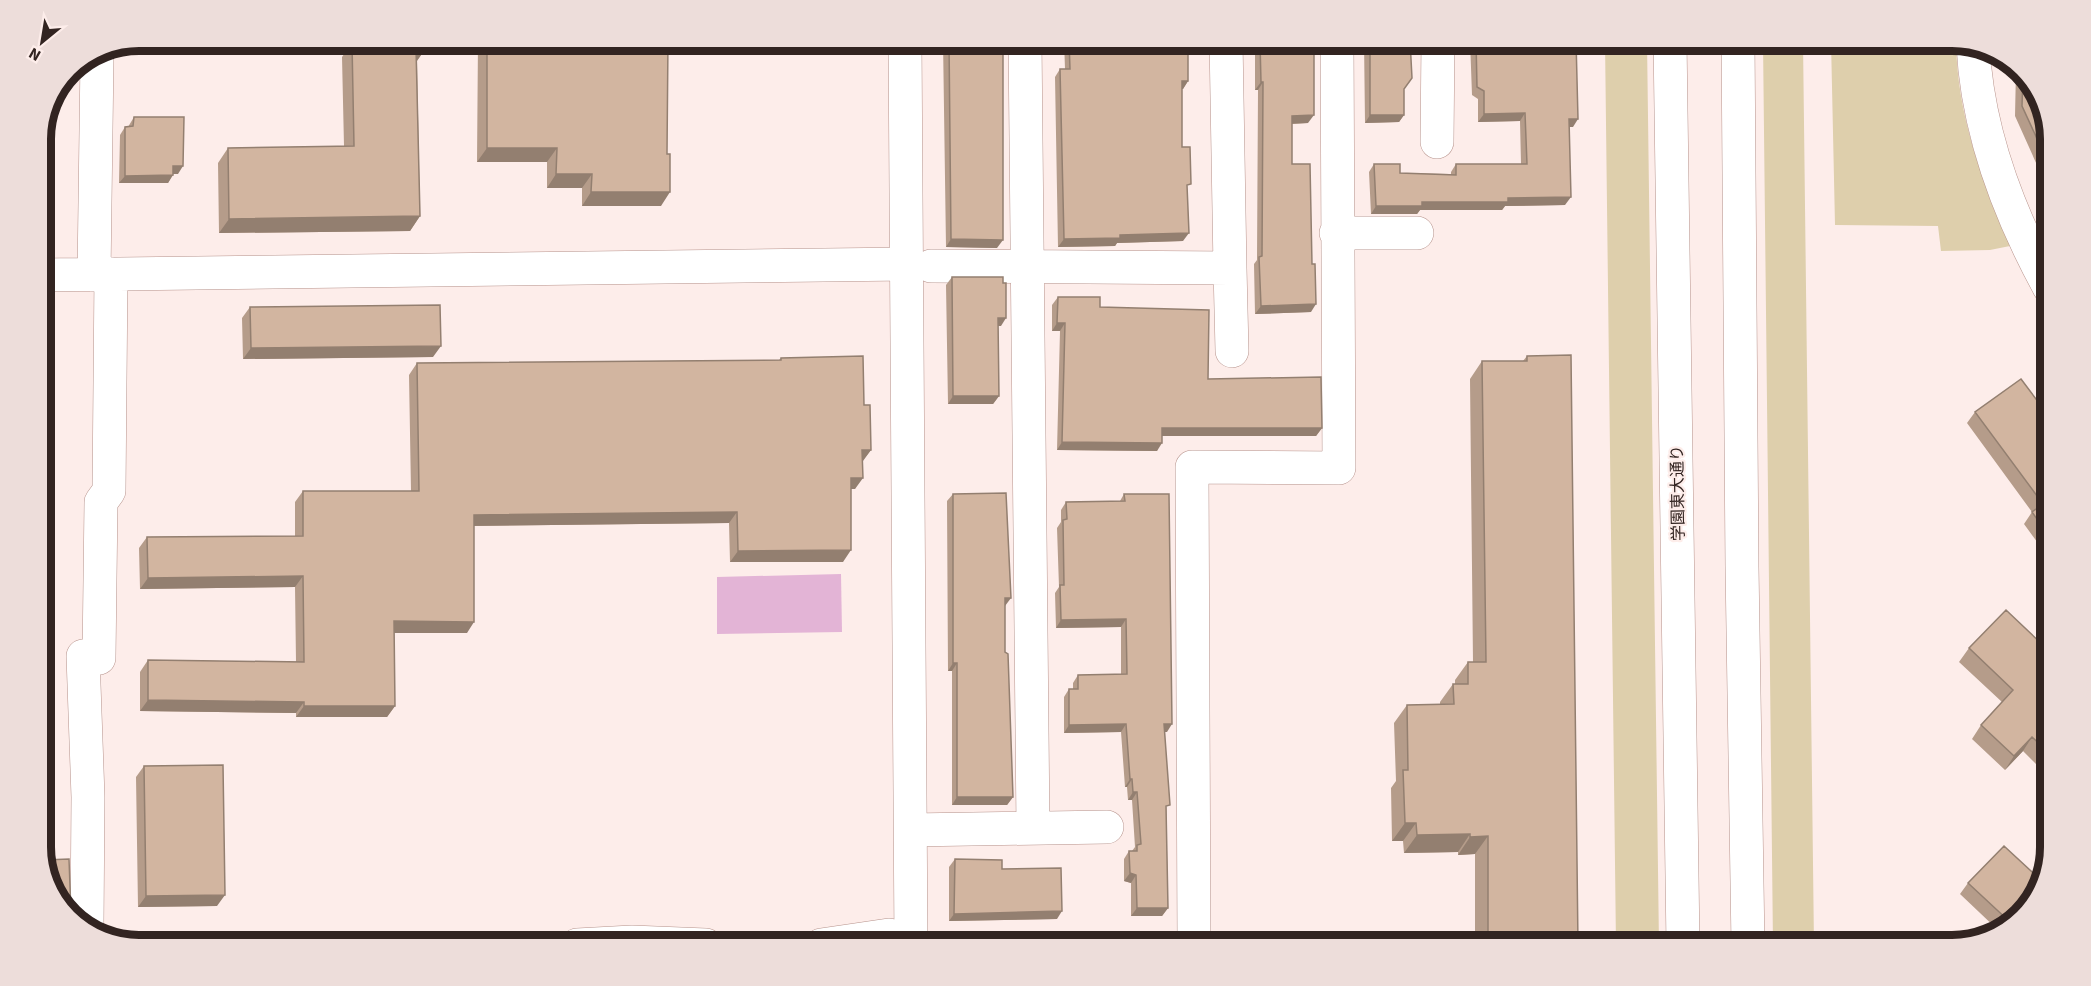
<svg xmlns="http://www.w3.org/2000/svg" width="2091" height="986" font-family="'Source Sans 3','Noto Sans JP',sans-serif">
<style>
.green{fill:#decfac}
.water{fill:#e3b4d6}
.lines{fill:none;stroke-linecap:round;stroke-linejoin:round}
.minor-casing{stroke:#b7938c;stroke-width:34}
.major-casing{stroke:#b7938c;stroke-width:34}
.minor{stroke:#fff;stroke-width:33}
.major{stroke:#fff;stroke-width:33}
.wall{fill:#b59c8a}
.shaded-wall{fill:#937f70}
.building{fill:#d2b5a0;stroke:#937f70;stroke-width:1.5}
.labels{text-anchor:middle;stroke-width:4.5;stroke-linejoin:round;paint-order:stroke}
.street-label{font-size:16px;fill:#322421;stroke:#fdedea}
.rim{fill:none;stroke:#322421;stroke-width:8}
</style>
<rect width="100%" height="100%" fill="#fdedea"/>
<!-- green -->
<path class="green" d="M1605 41H1647L1659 945H1616Z
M1763 41H1803L1814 945H1773Z
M1831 41H1956C1957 116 1982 179 2010 246L1990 250 1941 251 1938 226 1835 225Z"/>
<!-- water -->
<path class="water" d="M841 574 842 632 717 634V577Z"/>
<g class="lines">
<!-- minor casing -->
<g class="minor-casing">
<path id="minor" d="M905 40 911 945
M1025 40 1033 828
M1973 45C1977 130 2008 212 2049 287
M1437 142 1438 40
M1336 233H1417
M931 266 1230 268 1226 40
M1230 268 1232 351
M41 275 907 264
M94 275 97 58
M911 830 1107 827
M87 926 88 797 83 656 99 658 101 502 109 491 111 274
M577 945 632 942 706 945
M821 945 889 935
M1194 945 1192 467 1339 468 1337 40"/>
</g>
<!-- major casing -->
<g class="major-casing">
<path id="major" d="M1670 40 1683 945
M1738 40 1742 567 1748 945"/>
</g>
<!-- minor -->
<use href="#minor" class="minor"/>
<!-- major -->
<use href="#major" class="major"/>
</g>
<!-- wall -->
<path class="wall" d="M376 40H426V48L417 61 420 216 410 231 219 233 218 163 228 148 344 146 342 57 352 43H376Z
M478 40H668L661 206H582V188H547V162H477Z
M943 40H1003L997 248 946 247Z
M1064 40H1188V81L1183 89H1182V147L1187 190 1183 241 1117 243 1115 246 1058 247 1055 77 1060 69H1065Z
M1258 40H1309L1308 123 1292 124V164L1311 312 1255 314 1254 264 1257 260 1258 90H1255V50L1258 45Z
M1364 40H1411L1404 89V115L1399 122 1365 123Z
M1470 40H1576L1573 127H1569L1565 205 1505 206 1502 210H1420L1417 214H1371L1369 172 1374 164 1400 173 1451 174V172L1456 164H1521L1520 121 1478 122V99L1472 95Z
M2016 70 2034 84 2050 133V194L2015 116Z
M134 117 178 174H173L168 183H119L120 135 125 127H128Z
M952 277 1001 326H998L999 396 993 404H948L946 285Z
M1058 297 1100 307 1208 379 1322 428 1316 436H1162L1157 451 1057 450 1060 331H1052V305Z
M250 307 433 357 243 359 242 318Z
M1527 356 1578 945H1475V854L1458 855V852L1404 853 1403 841H1392L1391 788 1396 781 1394 723 1407 705 1440 704V702L1453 684H1455V680L1468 662H1473L1470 379 1482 361H1523Z
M781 358 864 405 871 450 862 461 855 489H851L843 562H730L729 523 474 526 467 633H394L395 706 387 717H296V713L140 711V672L148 660 296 662 295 587 140 589 139 548 147 537 295 536V502L303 491H411L409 375 417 363 779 360Z
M1975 412 2048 415 2046 554 2024 524 2032 512 1967 423Z
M953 494 1005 606V652L1013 797 1007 805H952V671H948L947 501Z
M1124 494 1167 732H1165L1168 908 1162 916H1131V883L1124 881V859L1129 851H1132L1135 847 1132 800H1128L1127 787H1125L1121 732 1064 733V697L1069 689H1073V683L1078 675 1121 674V627L1056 628 1055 593 1059 587 1057 528 1061 522V510L1066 502 1120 501Z
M2045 647 2044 772 2023 751 2005 770 1972 739 1981 725 2002 702 1959 662 1969 648Z
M144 766 217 906 138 907 136 777Z
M955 859 1002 869 1057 919 949 921V867Z
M1968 883 2043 885 2006 929 1999 931 1960 894Z"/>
<!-- shaded-wall -->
<path class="shaded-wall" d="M416 48H426L416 62Z
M1182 81H1188L1183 89H1176Z
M1261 82H1263L1258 90H1255Z
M1525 113 1520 121 1478 122 1484 114Z
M1314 115 1308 123 1286 124 1292 116Z
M1370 115H1404L1399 122 1365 123Z
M1569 119H1578L1573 127H1563Z
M487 148H557L547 162H477Z
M173 166H183L178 174H168Z
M556 174H592L582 188H547Z
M173 175 168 183H119L125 176Z
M591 192H670L661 206H582Z
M1571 197 1565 205 1505 206 1502 210H1420L1417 214H1371L1376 206 1422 202 1508 198Z
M420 216 410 231 219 233 229 219Z
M1189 233 1183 241 1117 243 1115 246 1058 247 1064 239 1120 235Z
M951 239 1003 240 997 248 946 247Z
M1316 304 1311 312 1255 314 1261 306Z
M998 318H1006L1001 326H993Z
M1057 323H1065L1060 331H1052Z
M441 346 433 357 243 359 251 348Z
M953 396H999L993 404H948Z
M1162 428H1322L1316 436H1156Z
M1062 442 1162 443 1157 451 1057 450Z
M862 450H871L863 461H854Z
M851 478H863L855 489H843Z
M737 512 729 523 466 526 474 515Z
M851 550 843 562H730L738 551Z
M303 576 295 587 140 589 148 578Z
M1005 598H1011L1005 606Z
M1126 619 1121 627 1056 628 1061 620Z
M394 621 474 622 467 633H386Z
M953 663H957L952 671H948Z
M148 700 304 702 296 713 140 711Z
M304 706H395L387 717H296Z
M1126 724 1121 732 1064 733 1069 725Z
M1164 724H1172L1167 732H1158Z
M2032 737 2023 751 2005 770 2014 756Z
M1130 779H1132L1127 787H1125Z
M1133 792H1137L1132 800H1128Z
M957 797H1013L1007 805H952Z
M1405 823H1416L1403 841H1392Z
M1470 834 1458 852 1404 853 1417 835Z
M1488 836 1475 854 1458 855 1470 837Z
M1130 873 1136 875 1131 883 1124 881Z
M225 895 217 906 138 907 146 896Z
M1137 908H1168L1162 916H1131Z
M1062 911 1057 919 949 921 954 914Z"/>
<!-- building -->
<path class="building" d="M386 40H426V48H416L420 216 229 219 228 148 354 146 352 43 387 42Z
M487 40H668L667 154H670V192H591L592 174H556L557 148H487Z
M949 40H1003V240L951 239Z
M1069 40H1188V81H1182V147H1190L1191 184 1187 185 1189 233 1120 235V238L1064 239 1060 69H1070Z
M1264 40H1309V42H1314V115L1292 116V164H1310L1312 264H1315L1316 304 1261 306 1259 257 1262 256 1263 82H1261L1260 42H1264Z
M1370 40H1410L1412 78 1404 89V115H1370Z
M1476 40H1576L1578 119H1569L1571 197 1508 198V202H1422V206H1376L1374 164H1400V173L1456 175V164H1527L1525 113 1484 114V91L1477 87Z
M2023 75 2034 84 2050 133V167L2022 106Z
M134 117H184L183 166H173V175L125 176V127L133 126Z
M952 277H1003V283H1006V318H998L999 396H953Z
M1058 297H1100V307L1209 310 1208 379 1321 377 1322 428H1162V443L1062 442 1065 323H1057Z
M440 305 441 346 251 348 250 307Z
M1571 355 1578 945H1488V836L1470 837V834L1417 835 1416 823H1405L1403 770H1408L1407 705 1454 704 1453 684H1468V662H1486L1482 361H1527V356Z
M863 356 864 405H870L871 450H862L863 478H851V550L738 551 737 512 474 515V622L394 621 395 706H304V702L148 700V660L304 662 303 576 148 578 147 537 303 536V491H419L417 363 781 360V358Z
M2021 379 2048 415 2046 532 2032 512 2043 504 1975 412Z
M41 407H42L43 460H41Z
M1006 493 1011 598H1005V652L1008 654 1013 797H957V663H953V494Z
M1124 494H1169L1172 724H1164L1170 805 1166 806 1168 908H1137L1136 875 1130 873 1129 851H1137V845L1141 844 1137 792H1133L1132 779H1130L1126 724 1069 725V689H1078V675L1127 674 1126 619 1061 620 1060 585H1064L1063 520 1067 519 1066 502 1125 501Z
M2006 610 2045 647 2044 748 2032 737 2014 756 1981 725 2013 690 1969 648Z
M223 765 225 895 146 896 144 766Z
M41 777H42L44 860 69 859 71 913 57 902 41 853Z
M2004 846 2043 882V885L2011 923 1968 883Z
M955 859 1002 860V869L1061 868 1062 911 954 914Z"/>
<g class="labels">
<!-- street labels -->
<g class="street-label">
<text transform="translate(1677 493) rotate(-91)" y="6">学園東大通り</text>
</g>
</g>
<!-- crop -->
<path d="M0 0H2091V986H0ZM139 51H1952A88 88 0 0 1 2040 139V847A88 88 0 0 1 1952 935H139A88 88 0 0 1 51 847V139A88 88 0 0 1 139 51Z" fill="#edddda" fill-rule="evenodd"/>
<path class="rim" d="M139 51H1952A88 88 0 0 1 2040 139V847A88 88 0 0 1 1952 935H139A88 88 0 0 1 51 847V139A88 88 0 0 1 139 51Z"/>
<!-- north arrow -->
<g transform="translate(42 42) rotate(210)" stroke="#fdedea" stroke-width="4.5" paint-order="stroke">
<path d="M0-4.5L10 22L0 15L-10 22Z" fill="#322421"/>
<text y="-9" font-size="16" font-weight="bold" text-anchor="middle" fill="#322421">N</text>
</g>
</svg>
